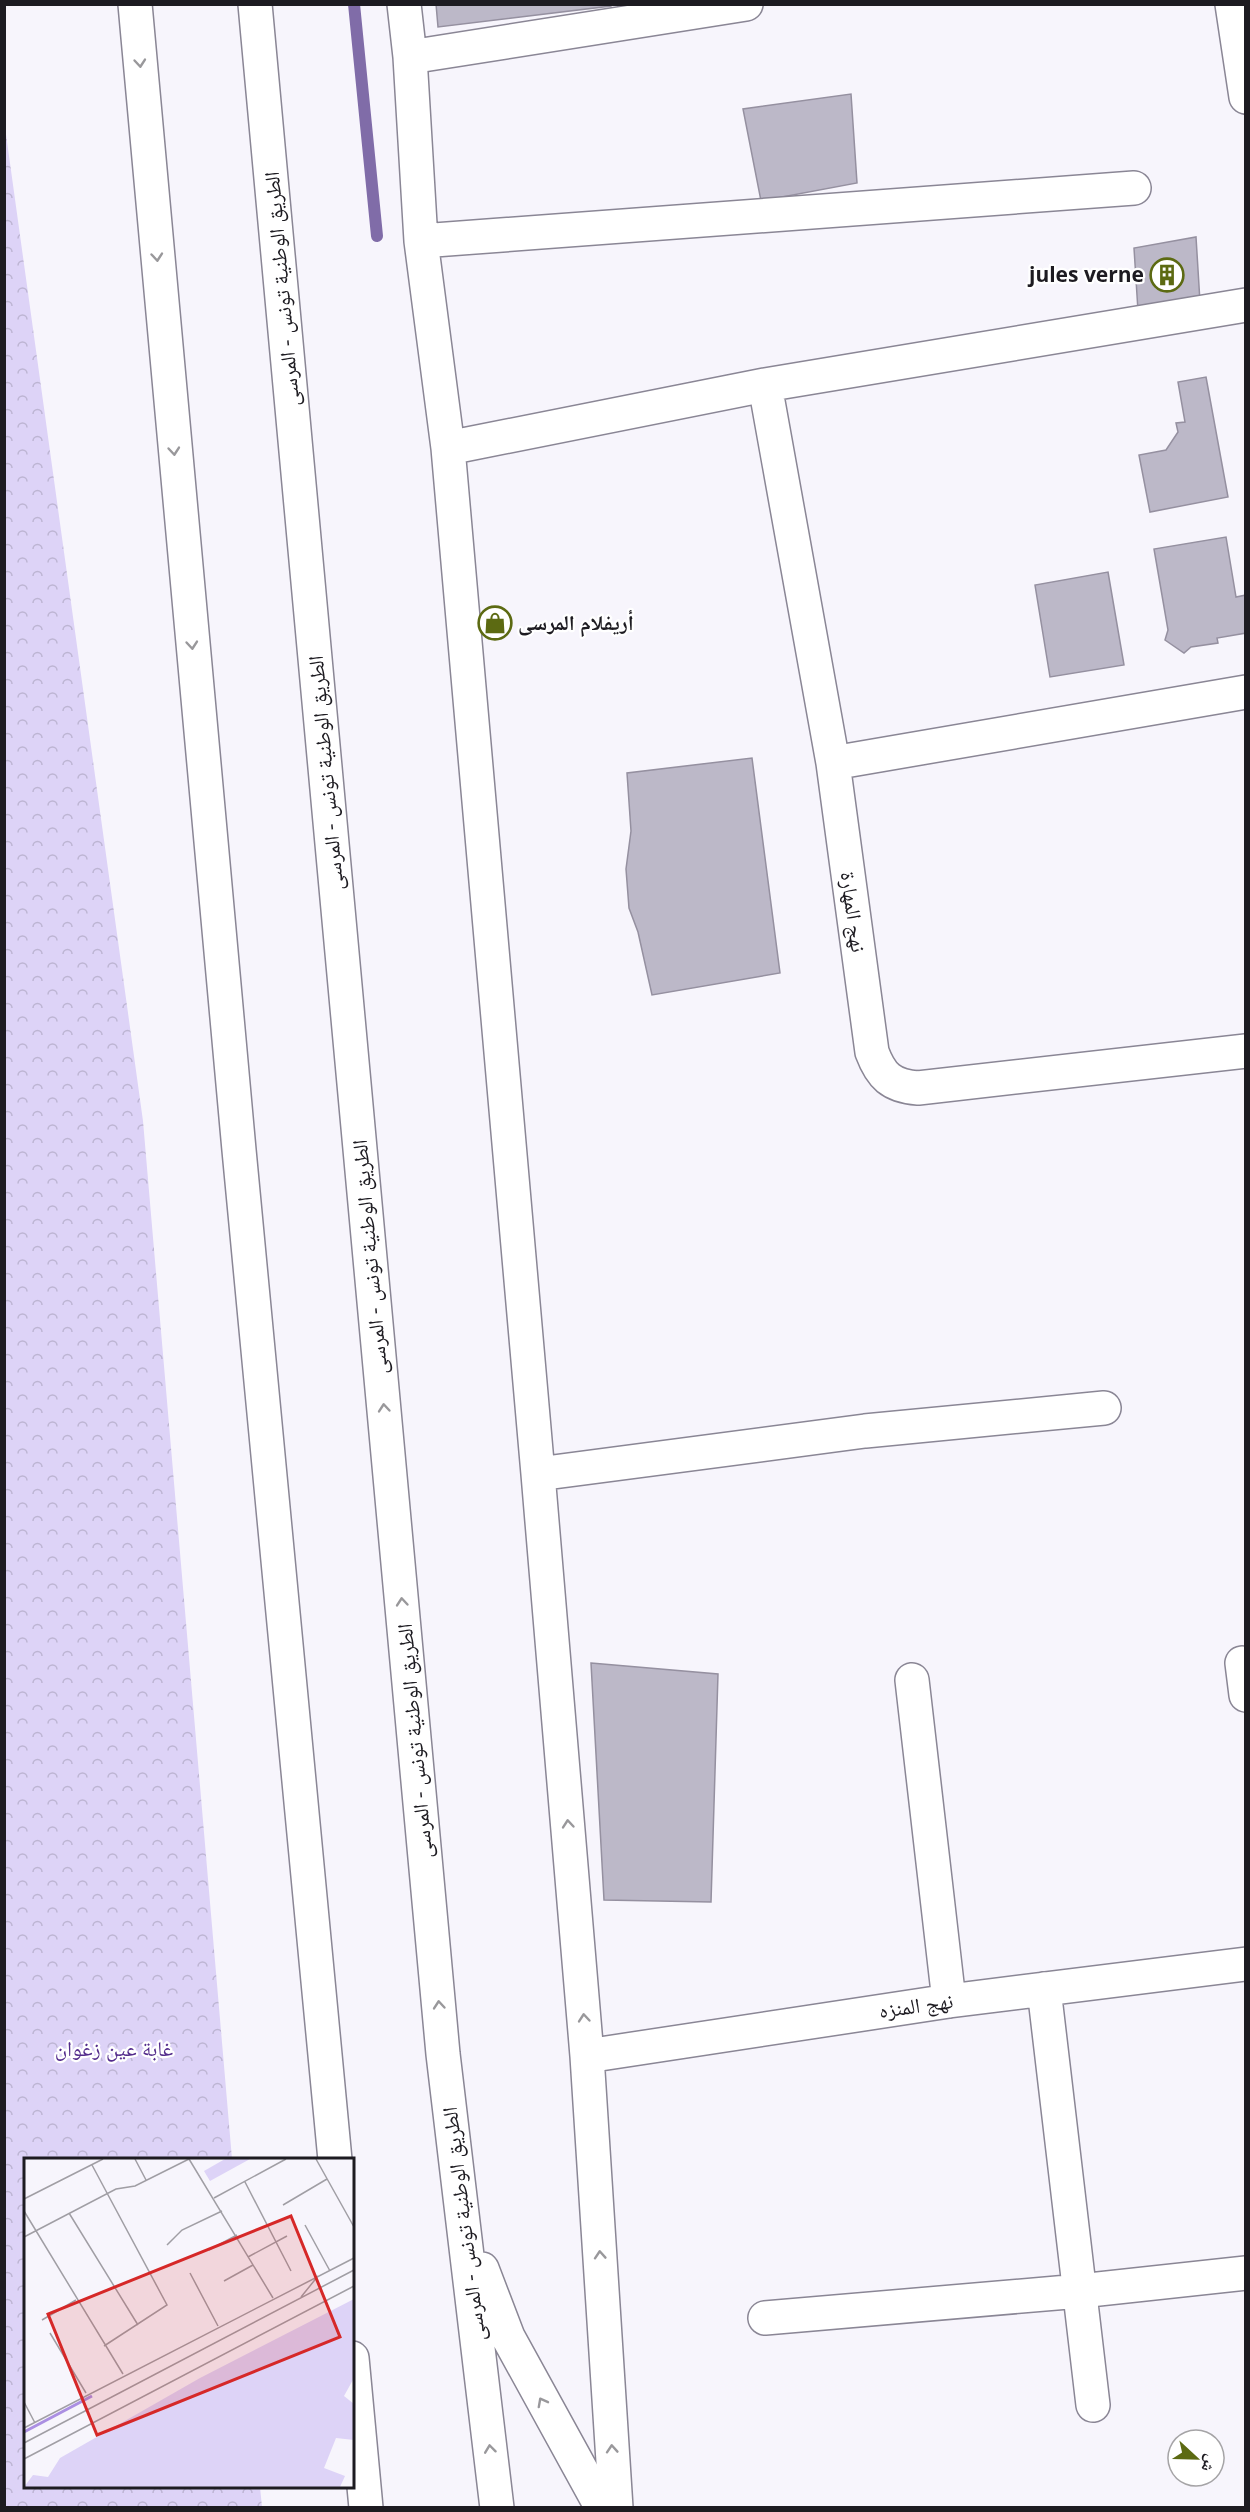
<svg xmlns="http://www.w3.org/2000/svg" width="1250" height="2512" font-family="'Open Sans','Noto Naskh Arabic',sans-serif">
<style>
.forest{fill:url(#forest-crowns)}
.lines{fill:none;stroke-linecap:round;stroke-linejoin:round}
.stream{stroke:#806ca8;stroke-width:12}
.building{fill:#bcb8c8;stroke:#9590a0;stroke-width:1.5}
.minor-casing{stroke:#8a8695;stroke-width:36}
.highway-casing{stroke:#8a8695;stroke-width:36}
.minor{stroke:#fff;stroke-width:33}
.highway{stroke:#fff;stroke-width:33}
.oneway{stroke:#99989b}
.labels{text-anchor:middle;stroke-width:4.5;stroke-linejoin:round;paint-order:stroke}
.poi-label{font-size:21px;font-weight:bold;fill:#1d1b21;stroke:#fff;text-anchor:end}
.street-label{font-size:21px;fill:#1d1b21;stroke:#fff}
.park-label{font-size:21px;fill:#542c8c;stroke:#fff}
.inset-river{fill:none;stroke:#ab8fe2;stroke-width:3}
.inset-road{fill:none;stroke:#a09ea4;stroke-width:1.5}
.view{fill:#d62828;fill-opacity:0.15;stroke:#d62828;stroke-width:3}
.inset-edge{fill:none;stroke:#1d1b21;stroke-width:3}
</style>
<defs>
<pattern id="forest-crowns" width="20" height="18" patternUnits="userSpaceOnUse" patternTransform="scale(1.5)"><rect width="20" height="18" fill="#ddd3f7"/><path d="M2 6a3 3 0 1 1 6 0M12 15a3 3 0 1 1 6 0" fill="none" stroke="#bdb5d3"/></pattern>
</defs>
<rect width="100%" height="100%" fill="#f7f5fc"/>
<!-- forest -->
<path class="forest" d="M4 120 143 1121 232 2159 26 2160V2486L260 2487 262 2507H5Z"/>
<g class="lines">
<!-- stream -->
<path class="stream" d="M354 4 377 236"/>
</g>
<!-- building -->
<path class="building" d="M436 4H611V6L438 27Z
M851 94 857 183 761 201 743 109Z
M1196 237 1200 302 1138 311 1134 248Z
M1206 377 1228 497 1150 512 1139 455 1166 450 1178 432 1176 423 1185 422 1178 382Z
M1226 537 1236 597 1246 595V633L1217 638 1218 643 1191 647 1184 653 1165 640 1168 630 1154 549Z
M1108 572 1124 665 1050 677 1035 585Z
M752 758 780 973 652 995 638 932 629 908 626 869 631 831 627 773Z
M591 1663 718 1674 711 1902 604 1900Z"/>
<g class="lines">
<!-- minor casing -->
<g class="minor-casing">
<path id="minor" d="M404 4 410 57 421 241 448 448 538 1474 587 2056 616 2508
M1232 4 1246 97
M410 57 746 4
M421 241 1134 188
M765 385 833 763 872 1052C881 1076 891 1086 918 1088L1246 1051
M448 448 765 385 1246 305
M833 763 1246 692
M538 1474 865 1431 1104 1408
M1242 1663 1246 1695
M912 1680 949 2001
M1044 1989 1093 2405
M587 2056 949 2001 1246 1964
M765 2318 1080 2291 1246 2273"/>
</g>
<!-- highway casing -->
<g class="highway-casing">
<path id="highway" d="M135 4 239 1150 335 2160
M255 4 443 2054 497 2508
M482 2269 508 2337 602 2508
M352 2358 366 2508"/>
</g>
<!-- minor -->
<use href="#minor" class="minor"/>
<!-- highway -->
<use href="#highway" class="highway"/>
</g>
<!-- one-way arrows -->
<defs><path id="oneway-chevron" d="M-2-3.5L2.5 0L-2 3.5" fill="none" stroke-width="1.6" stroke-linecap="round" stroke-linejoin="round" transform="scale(1.5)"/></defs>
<g class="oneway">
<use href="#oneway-chevron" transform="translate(140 63) rotate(85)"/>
<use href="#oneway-chevron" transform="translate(157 257) rotate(85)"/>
<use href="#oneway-chevron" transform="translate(174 451) rotate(85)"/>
<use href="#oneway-chevron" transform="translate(192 645) rotate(85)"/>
<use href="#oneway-chevron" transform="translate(384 1408) rotate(-95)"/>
<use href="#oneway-chevron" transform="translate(402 1602) rotate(-95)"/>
<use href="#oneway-chevron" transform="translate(568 1824) rotate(-95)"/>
<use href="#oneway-chevron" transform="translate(439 2005) rotate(-95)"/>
<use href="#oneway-chevron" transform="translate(584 2018) rotate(-95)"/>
<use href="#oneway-chevron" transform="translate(600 2255) rotate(-94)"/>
<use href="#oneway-chevron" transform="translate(542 2402) rotate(-118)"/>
<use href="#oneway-chevron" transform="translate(490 2449) rotate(-97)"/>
<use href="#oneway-chevron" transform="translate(612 2449) rotate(-94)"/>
</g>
<!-- icons -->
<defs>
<g id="building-ring" transform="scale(1.725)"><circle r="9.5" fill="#fff" stroke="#5c6a12" stroke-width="1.5"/><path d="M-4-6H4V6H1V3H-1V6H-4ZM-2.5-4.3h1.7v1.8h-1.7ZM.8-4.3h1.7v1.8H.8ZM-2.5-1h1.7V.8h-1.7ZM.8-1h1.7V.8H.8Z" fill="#5c6a12"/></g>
<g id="shop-ring" transform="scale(1.725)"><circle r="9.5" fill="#fff" stroke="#5c6a12" stroke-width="1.5"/><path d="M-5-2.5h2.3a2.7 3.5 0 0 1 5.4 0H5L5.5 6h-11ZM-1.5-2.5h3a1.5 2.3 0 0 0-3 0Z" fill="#5c6a12"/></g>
</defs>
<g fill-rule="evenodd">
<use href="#building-ring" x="1167" y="275"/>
<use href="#shop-ring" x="495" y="623"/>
</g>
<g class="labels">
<!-- poi labels -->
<g class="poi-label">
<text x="1144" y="282">jules verne</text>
<text x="518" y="630" text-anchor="start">أريفلام المرسى</text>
</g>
<!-- street labels -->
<g class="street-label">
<text transform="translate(282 289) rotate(-95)" y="7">الطريق الوطنية تونس - المرسى</text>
<text transform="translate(326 773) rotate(-95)" y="7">الطريق الوطنية تونس - المرسى</text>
<text transform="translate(853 912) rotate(82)" y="7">نهج المهارة</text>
<text transform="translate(370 1257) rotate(-95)" y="7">الطريق الوطنية تونس - المرسى</text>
<text transform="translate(415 1741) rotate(-95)" y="7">الطريق الوطنية تونس - المرسى</text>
<text transform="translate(916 2006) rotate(-8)" y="7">نهج المنزه</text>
<text transform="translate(464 2224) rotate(-97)" y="7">الطريق الوطنية تونس - المرسى</text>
</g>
<!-- park labels -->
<g class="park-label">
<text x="114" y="2056">غابة عين زغوان</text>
</g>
</g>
<!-- overview -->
<g transform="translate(24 2158)">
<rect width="330" height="330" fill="#f7f5fc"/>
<path d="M330 141V220L320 238 330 246V282L312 280 300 310 321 318 316 329H0L9 317 24 319 36 300 176 220Z" fill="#ddd3f7"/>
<path d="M201 1H226L186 23 180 13Z" fill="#ddd3f7"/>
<path class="inset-river" d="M0 274 68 238"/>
<path class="inset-road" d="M111 1 122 22M165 1 249 140M292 1 330 69M68 7 143 147 80 188M221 24 267 113M190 40 262 1M0 41 79 1M259 47 303 21M0 53 99 216M45 55 114 167M281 67 306 113M0 79 92 31 111 28 165 1M143 87 158 72 198 53M185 92 213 77M224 99 263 78M166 115 194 168M200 123 229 107M277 139 294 118M18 162 52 142M26 175 62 235M0 244 11 265M0 270 330 100M0 285 330 112M0 301 330 128"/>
<path class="view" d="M267 58 316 179 73 277 24 156Z"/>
<rect width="330" height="330" class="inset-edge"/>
</g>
<!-- border -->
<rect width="1250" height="2512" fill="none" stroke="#1d1b21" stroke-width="12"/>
<!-- north arrow -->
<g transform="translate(1196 2458) rotate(112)"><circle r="28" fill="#ffffff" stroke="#a5a4a6" stroke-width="1.5"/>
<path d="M0-4.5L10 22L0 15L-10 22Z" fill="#5c6a12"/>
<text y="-9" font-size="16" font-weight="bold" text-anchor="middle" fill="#1d1b21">ش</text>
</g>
</svg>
